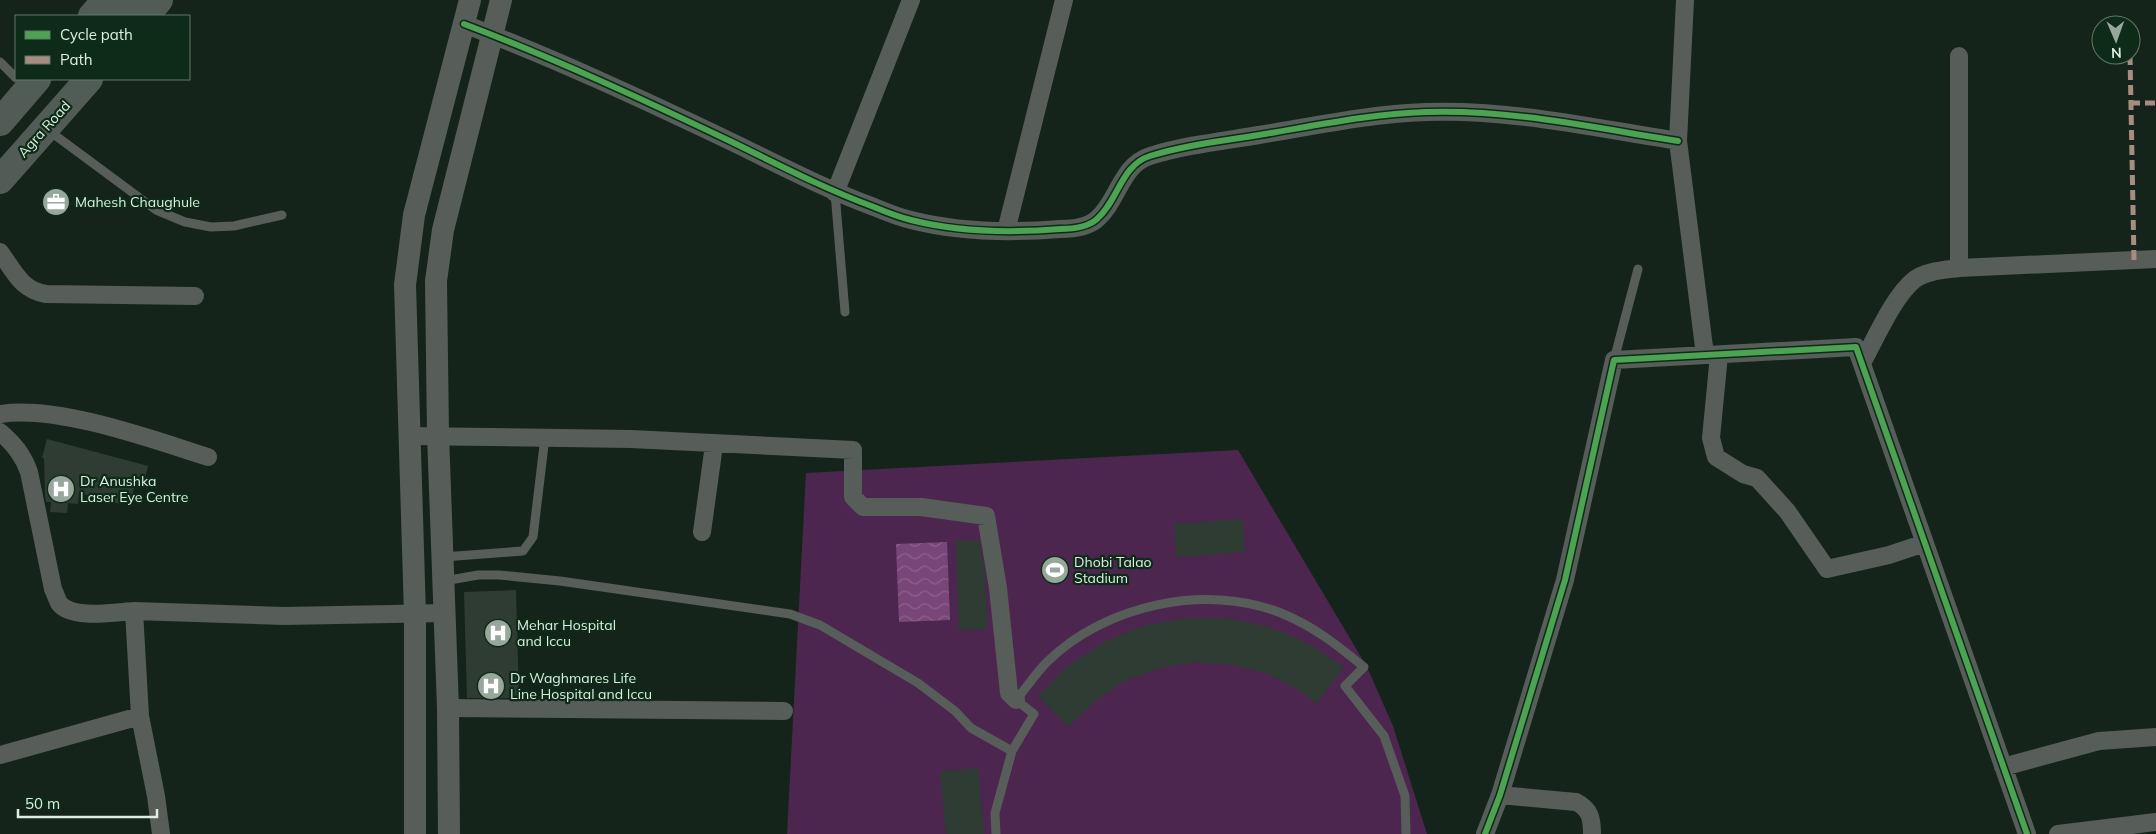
<svg xmlns="http://www.w3.org/2000/svg" width="2156" height="834" font-family="Mulish,sans-serif">
<style>
.pitch{fill:#4c264f}
.water{fill:url(#water-waves)}
.building{fill:#2f3c33}
.lines{fill:none;stroke-linecap:round;stroke-linejoin:round}
.service{stroke:#575d59;stroke-width:9}
.minor{stroke:#575d59;stroke-width:18}
.tertiary{stroke:#575d59;stroke-width:22}
.trunk{stroke:#525c56;stroke-width:28}
.quiet{stroke:#a88b81;stroke-width:5;stroke-dasharray:10 5;stroke-linecap:butt}
.cycleway-casing{stroke:#0e2a18;stroke-width:9}
.cycleway{stroke:#4ca352;stroke-width:6}
.labels{text-anchor:middle;stroke-width:4.5;stroke-linejoin:round;paint-order:stroke}
.street-label{font-size:14px;fill:#ddeee1;stroke:#0e2a18}
.poi-label{font-size:14px;fill:#ddeee1;stroke:#0e2a18;text-anchor:start}
</style>
<defs>
<pattern id="water-waves" width="16" height="10" patternUnits="userSpaceOnUse" patternTransform="scale(1.25)"><rect width="16" height="10" fill="#79467a"/><path d="M0 5q4-4 8 0t8 0" fill="none" stroke="#8c618d"/></pattern>
</defs>
<rect width="100%" height="100%" fill="#14241a"/>
<!-- pitch -->
<path class="pitch" d="M1238 450 1367 667 1393 726 1427 834H787L806 473Z"/>
<!-- water -->
<path class="water" d="M947 542 950 620 899 622 896 544Z"/>
<!-- building -->
<path class="building" d="M47 439 148 466 144 483 136 481 130 502 121 500 120 504 79 493 78 504 68 503 67 513 50 512 51 502H46L45 495 44 458H42Z
M1242 519 1245 552 1176 557 1174 524Z
M979 540 985 573 987 629 959 630 956 541Z
M516 590 519 698H467L464 592Z
M1185 618H1228L1270 627 1309 644 1344 667 1316 704 1301 691 1268 674 1233 665 1196 662 1160 668 1125 681 1095 701 1068 727 1038 696 1068 666 1104 642 1143 626Z
M978 768 984 834H946L940 771Z"/>
<g class="lines">
<!-- service -->
<path class="service" d="M0 62 16 78
M48 130 156 210 185 222 211 227 234 226 282 215
M835 193 845 312
M1614 360 1638 269
M443 557 523 551 533 537 545 437
M444 581 478 575H499L560 581 790 614 820 625 918 683 955 711 971 728 1012 751
M996 834 995 813 1012 751 1034 714 1016 700C1026 688 1036 673 1047 662 1105 605 1205 583 1281 613 1315 627 1337 645 1364 667L1345 686 1384 736 1405 796 1406 834"/>
<!-- minor -->
<path class="minor" d="M1685 0 1678 141 1705 355
M464 24C556 59 644 100 732 142 779 165 825 189 874 207 886 212 898 217 911 220 958 232 1011 233 1060 229 1071 229 1088 227 1097 219 1118 201 1121 165 1150 156 1185 145 1223 141 1259 135 1314 126 1369 114 1426 112 1510 109 1595 128 1678 141
M1959 56V268
M835 193 911 0
M1006 231 1064 0
M0 252C14 271 21 290 46 294L195 296
M1719 355 1711 438 1716 457 1743 474 1757 478 1787 511 1827 569 1889 555 1925 543
M1862 363C1875 340 1893 297 1914 280 1925 271 1945 270 1959 268L2156 259
M0 414C58 405 151 439 208 457
M0 432C14 444 23 455 29 472L53 589C55 593 57 599 59 603 71 620 116 612 134 611
M409 436 631 439 853 450V497L863 507H921L986 516 998 588 1009 693 1016 700
M702 532 714 445
M448 708 784 711
M0 755 140 716
M2003 767 2099 741 2156 737
M1500 795 1576 802C1590 809 1592 818 1592 834
M161 834 156 796 140 716 134 611 284 616 445 613
M1485 834 1500 795 1565 580 1614 360 1856 347 2027 834
M2058 834 2156 822"/>
<!-- tertiary -->
<path class="tertiary" d="M415 834V615L405 285 414 215 470 0
M449 834 448 708 438 435 436 281 443 230 501 0"/>
<!-- trunk -->
<path class="trunk" d="M92 16 106 0
M118 16 132 0
M145 16 159 0
M0 122 37 79
M0 180 89 79"/>
<!-- quiet -->
<path class="quiet" d="M2130 55 2134 260
M2130 103H2156"/>
<!-- cycleway casing -->
<g class="cycleway-casing">
<path id="cycleway" d="M464 24C556 59 644 100 732 142 779 165 825 189 874 207 886 212 898 217 911 220 958 232 1011 233 1060 229 1071 229 1088 227 1097 219 1118 201 1121 165 1150 156 1185 145 1223 141 1259 135 1314 126 1369 114 1426 112 1510 109 1595 128 1678 141
M1485 834 1500 795 1565 580 1614 360 1856 347 2027 834"/>
</g>
<!-- cycleway -->
<use href="#cycleway" class="cycleway"/>
</g>
<!-- icons -->
<defs>
<g id="office-disc" transform="scale(1.4375)"><circle r="9.5" fill="#97a79b" stroke="#0e2a18"/><path d="M-6-3h4V-5.5h4V-3h4V5H-6ZM-1-4.5V-3h2v-1.5ZM-6 0V1H6V0Z" fill="#fff"/></g>
<g id="hospital-disc" transform="scale(1.4375)"><circle r="9.5" fill="#97a79b" stroke="#0e2a18"/><path d="M-5-5h3v3.5h4V-5h3V5h-3V1.5h-4V5h-3Z" fill="#fff"/></g>
<g id="stadium-disc" transform="scale(1.4375)"><circle r="9.5" fill="#97a79b" stroke="#0e2a18"/><path d="M0-5a6.5 5 0 1 0 0 10a6.5 5 0 1 0 0-10ZM-3.5-1.8h7v3.6h-7Z" fill="#fff"/></g>
</defs>
<g fill-rule="evenodd">
<use href="#office-disc" x="56" y="202"/>
<use href="#hospital-disc" x="61" y="489"/>
<use href="#stadium-disc" x="1055" y="570"/>
<use href="#hospital-disc" x="498" y="633"/>
<use href="#hospital-disc" x="491" y="686"/>
</g>
<g class="labels">
<!-- street labels -->
<g class="street-label">
<text transform="translate(44 129) rotate(-48)" y="5">Agra Road</text>
</g>
<!-- poi labels -->
<g class="poi-label">
<text x="75" y="207">Mahesh Chaughule</text>
<text x="80" y="486">Dr Anushka<tspan x="80" dy="16">Laser Eye Centre</tspan></text>
<text x="1074" y="567">Dhobi Talao<tspan x="1074" dy="16">Stadium</tspan></text>
<text x="517" y="630">Mehar Hospital<tspan x="517" dy="16">and Iccu</tspan></text>
<text x="510" y="683">Dr Waghmares Life<tspan x="510" dy="16">Line Hospital and Iccu</tspan></text>
</g>
</g>
<!-- legend -->
<rect x="15" y="15" width="175" height="65" fill="#0e2a18" stroke="#617868"/>
<rect x="25" y="31" width="25" height="8" fill="#4ca352" stroke="#617868"/>
<text x="60" y="40" font-size="15" fill="#ddeee1">Cycle path</text>
<rect x="25" y="56" width="25" height="8" fill="#a88b81" stroke="#617868"/>
<text x="60" y="65" font-size="15" fill="#ddeee1">Path</text>
<!-- north arrow -->
<g transform="translate(2116 40) rotate(178)"><circle r="24" fill="#0e2a18" stroke="#617868"/>
<path d="M0-4L9 19L0 12L-9 19Z" fill="#97a79b"/>
<text y="-8" font-size="14" font-weight="bold" text-anchor="middle" fill="#ddeee1">N</text>
</g>
<!-- scale -->
<path d="M18 809v8h139v-8" fill="none" stroke="#ddeee1" stroke-width="2.5"/>
<text x="25" y="809" font-size="15" fill="#ddeee1" stroke="#0e2a18" stroke-width="4" paint-order="stroke">50 m</text>
</svg>
